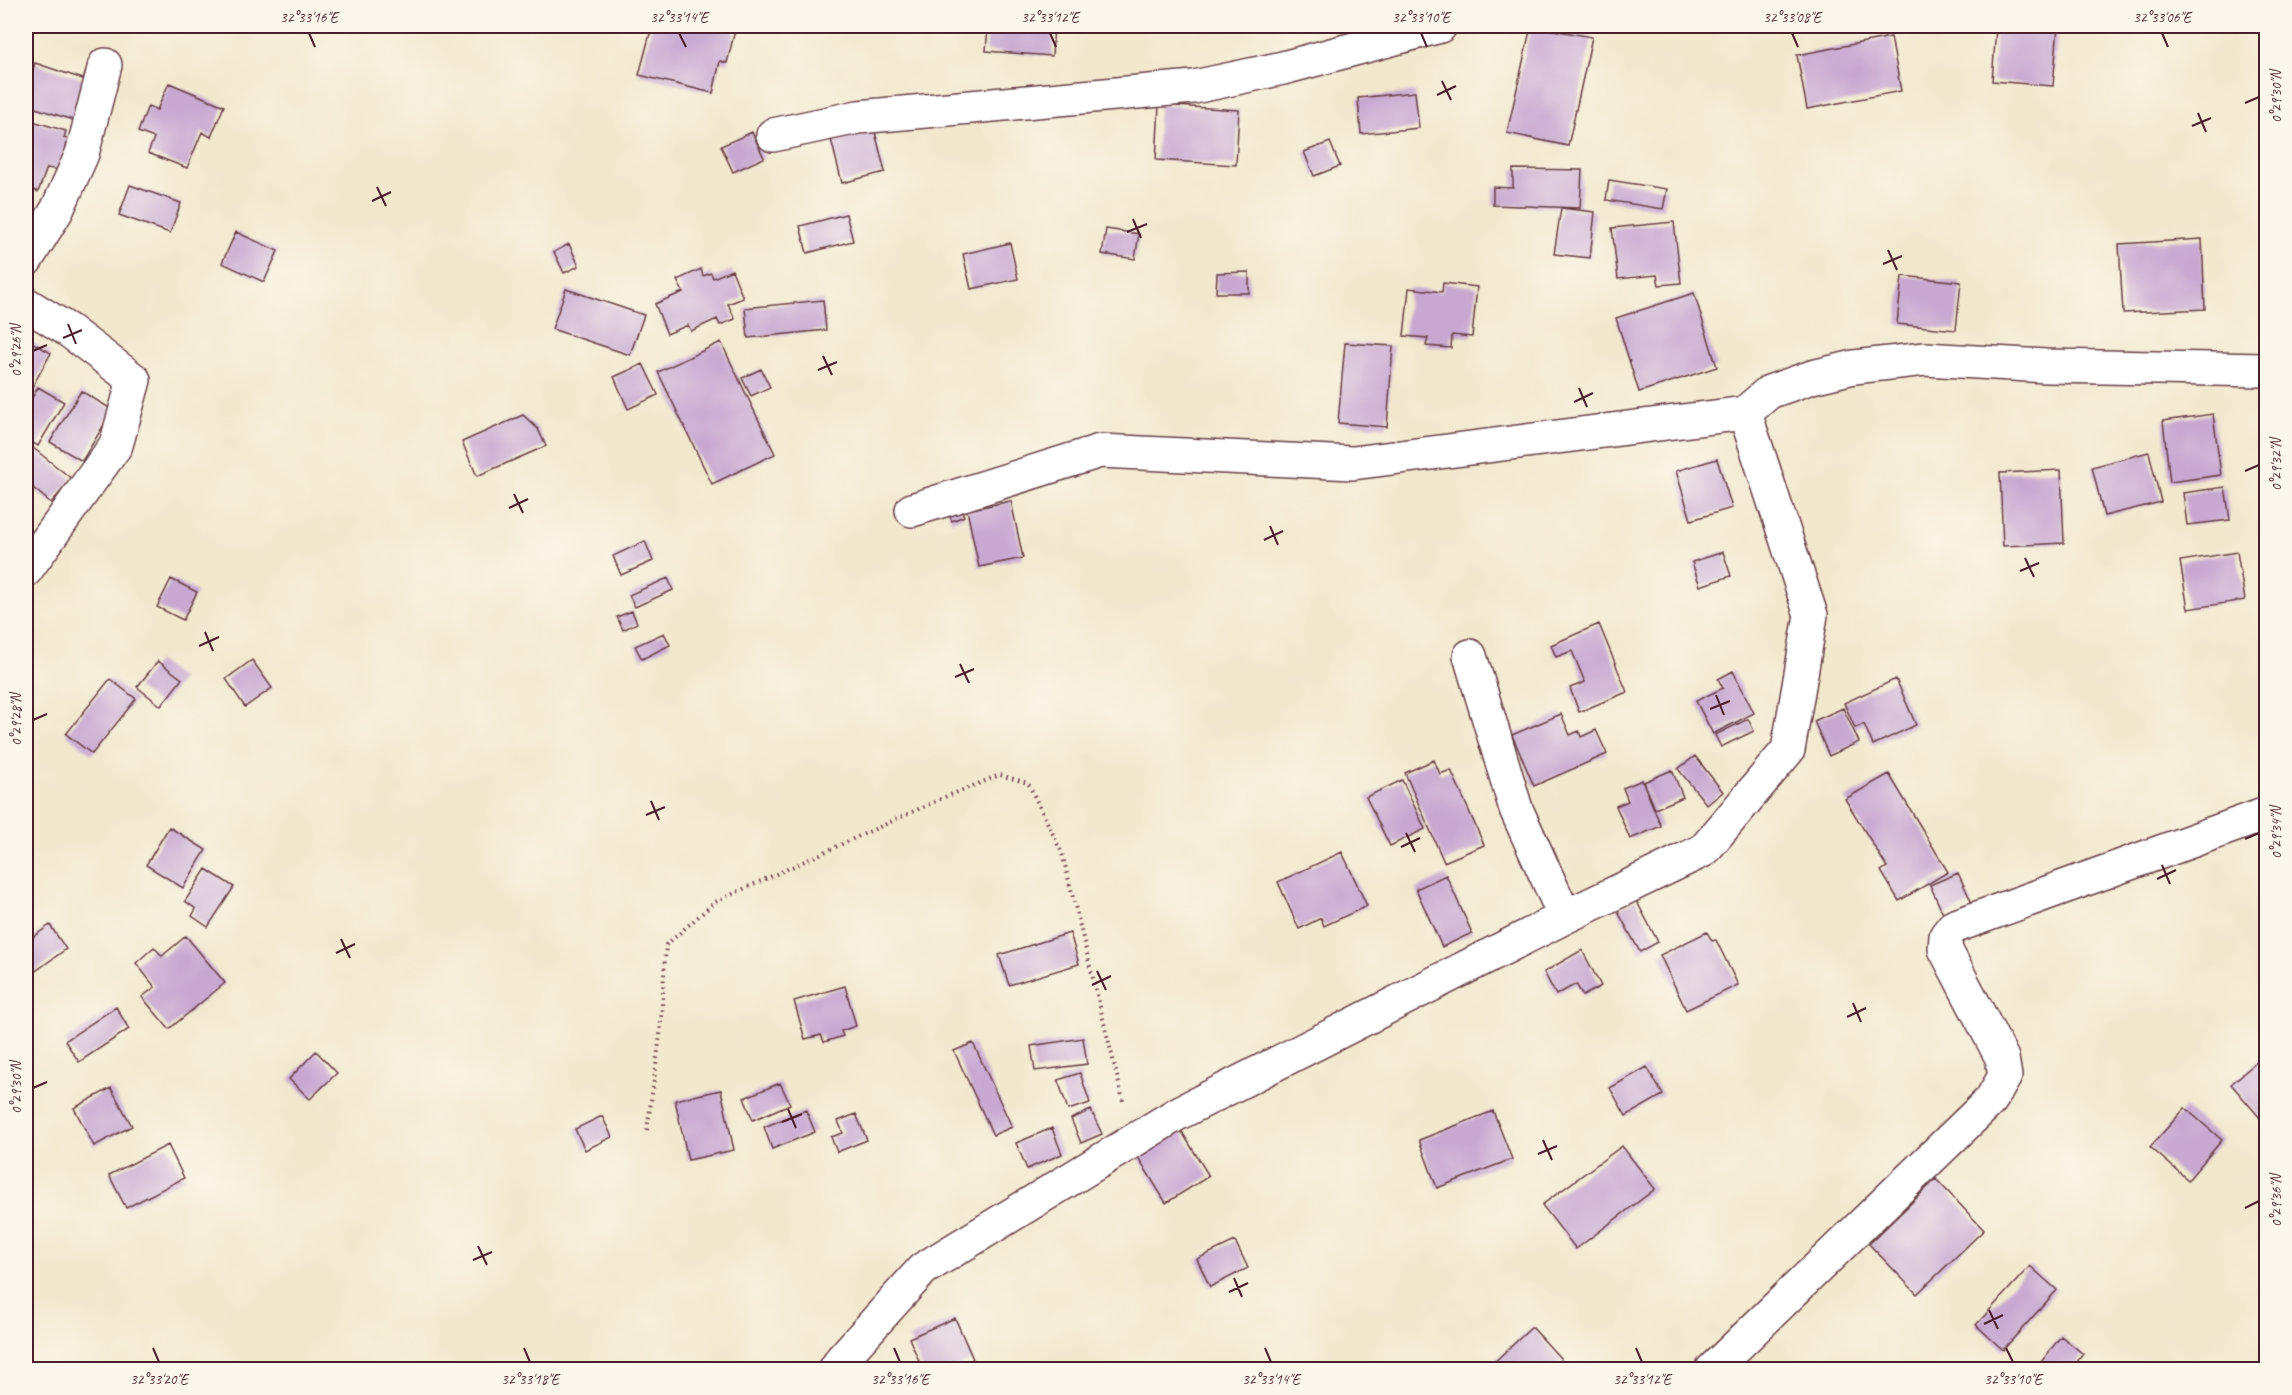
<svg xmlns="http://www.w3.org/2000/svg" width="2292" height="1395" font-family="Caveat,sans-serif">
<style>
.building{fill:#c8a8d1}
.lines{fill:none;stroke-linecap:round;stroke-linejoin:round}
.minor-casing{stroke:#633d43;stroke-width:36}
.path{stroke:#633d43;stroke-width:4;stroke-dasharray:1.5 4.5;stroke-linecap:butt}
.minor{stroke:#fff;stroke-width:33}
.ticks{fill:none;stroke:#4a1f2b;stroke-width:2}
.neatline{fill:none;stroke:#4a1f2b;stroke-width:2}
.ticks-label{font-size:15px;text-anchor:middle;fill:#4a1f2b}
</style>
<rect width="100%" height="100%" fill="#fbf7ec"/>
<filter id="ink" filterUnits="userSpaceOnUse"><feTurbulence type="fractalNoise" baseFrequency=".0167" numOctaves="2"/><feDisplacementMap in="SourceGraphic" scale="12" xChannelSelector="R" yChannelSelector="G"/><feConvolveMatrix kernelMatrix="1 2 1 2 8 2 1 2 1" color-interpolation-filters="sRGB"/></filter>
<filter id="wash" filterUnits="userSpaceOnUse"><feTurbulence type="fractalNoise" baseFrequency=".008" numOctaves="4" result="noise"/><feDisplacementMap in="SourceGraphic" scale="24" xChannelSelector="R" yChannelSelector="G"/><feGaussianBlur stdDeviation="1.35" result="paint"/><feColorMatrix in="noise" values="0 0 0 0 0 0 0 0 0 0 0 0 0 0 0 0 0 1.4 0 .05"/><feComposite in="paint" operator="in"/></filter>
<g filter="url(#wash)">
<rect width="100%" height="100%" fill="#f3e7cd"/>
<g id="blocks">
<!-- building -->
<path class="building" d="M652 26H736L727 63 720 61 713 93 639 75Z
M988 26H1054L1052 56 986 51Z
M1531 26 1592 37 1568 146 1507 133Z
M2017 26H2058L2053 86 1992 81 1996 28 2017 30Z
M1891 37 1901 91 1807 109 1797 55Z
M35 63 89 81 76 121 26 105V92Z
M169 83 224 106 211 137 202 132 187 168 148 153 154 138 138 132 148 106 157 110Z
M1415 92 1419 128 1361 134 1358 98Z
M1159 105 1239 110 1236 165 1156 160Z
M26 119 66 131 64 138 71 140 60 170 47 168 38 192 26 186Z
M872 120 885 172 842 183 829 131Z
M752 132 764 158 733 172 721 146Z
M1330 142 1340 166 1314 176 1304 152Z
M1513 169 1582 170 1580 208 1493 205V187L1513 188Z
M1609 180 1667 189 1663 209 1606 200Z
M130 185 181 203 170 233 119 215Z
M1561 208 1595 212 1590 258 1554 254Z
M846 214 853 241 807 253 800 226Z
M1674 222 1681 283 1659 285 1657 275 1618 279 1612 228Z
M1106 229 1139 234 1135 259 1102 254Z
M236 232 278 251 264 282 222 263Z
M2202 239 2205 309 2123 313 2119 244Z
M1010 243 1018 279 971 289 963 254Z
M569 244 579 266 564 273 554 252Z
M701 269 703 276 711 273 713 278 732 270 743 298 728 304 735 319 720 325 717 319 691 331 688 325 667 334 655 304 683 292 677 280Z
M1249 272V293H1216L1217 273Z
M1902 276 1961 282 1956 330 1897 324Z
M1443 283 1477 287 1472 337 1452 335 1451 348 1426 346 1428 338 1404 336 1409 288 1442 292Z
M566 289 644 315 630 355 552 329Z
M1694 293 1717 367 1639 392 1616 318Z
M823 300 826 330 748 338 745 308Z
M26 339 51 353 26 398Z
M721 342 775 454 712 484 658 372Z
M1345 343 1393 346 1387 427 1338 423Z
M643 364 658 395 628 409 614 377Z
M761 369 770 387 751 396 742 378Z
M38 387 64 402 38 446 26 439V409Z
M81 391 113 410 82 461 50 442Z
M2213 414 2221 475 2170 482 2163 421Z
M523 415 538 429 546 446 477 476 462 442Z
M27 443 72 479 51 503 26 482V445Z
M2149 452 2161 502 2104 516 2092 467Z
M1717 459 1732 508 1691 520 1676 471Z
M2061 470 2064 543 2003 546 2000 473Z
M2225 487 2230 520 2187 525 2183 493Z
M956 499 964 516 952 521 944 504Z
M1011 501 1023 558 979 567 967 510Z
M645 541 653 561 621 575 613 556Z
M1723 552 1731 576 1700 586 1692 562Z
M2237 552 2245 600 2188 609 2180 561Z
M668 578 673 590 635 607 629 595Z
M171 579 197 592 183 620 157 607Z
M632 611 637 623 623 630 617 617Z
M1599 624 1627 692 1579 712 1570 688 1585 682 1572 651 1556 657 1551 645Z
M664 633 670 645 642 659 635 646Z
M252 660 272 688 245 707 226 679Z
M158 661 182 679 161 706 137 687Z
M1733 671 1754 713 1713 734 1696 701 1723 688 1718 679Z
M110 679 136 699 92 754 66 734Z
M1896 679 1916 725 1873 745 1864 724 1855 728 1844 703Z
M1843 708 1859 742 1829 756 1814 721Z
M1561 714 1570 735 1579 731 1581 737 1596 730 1607 754 1534 786 1512 735Z
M1748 719 1754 731 1721 747 1715 735Z
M1695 756 1723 792 1707 805 1678 769Z
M1434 760 1440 774 1451 770 1484 845 1444 862 1405 773Z
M1672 770 1683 797 1655 809 1644 782Z
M1889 774 1948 872 1899 901 1881 871 1887 867 1845 799Z
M1402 780 1425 829 1390 846 1366 797Z
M1642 780 1661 826 1630 839 1616 806 1628 801 1623 788Z
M169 827 206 850 183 888 146 865Z
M1342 852 1367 906 1324 926 1321 918 1299 929 1278 882Z
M206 869 234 887 208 927 192 916 196 909 185 901Z
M1958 873 1972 903 1944 916 1930 885Z
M1446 875 1472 933 1442 947 1416 889Z
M1636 900 1658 942 1640 952 1617 910Z
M50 925 66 949 26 978V942Z
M1707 932 1712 941 1716 940 1738 985 1686 1010 1660 955Z
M1070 933 1079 964 1009 985 999 955Z
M186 936 225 983 169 1029 142 997 155 987 136 963 154 947 162 956Z
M1582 950 1601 986 1583 996 1576 984 1556 995 1544 972Z
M845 986 856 1026 841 1031 843 1036 824 1042 821 1035 805 1039 794 1001Z
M116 1007 129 1029 79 1062 65 1041Z
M1083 1038 1087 1064 1035 1071 1031 1046Z
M973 1043 1012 1127 993 1135 954 1051Z
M316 1051 337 1073 310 1099 289 1079Z
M2266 1054V1125L2231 1084Z
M1647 1067 1663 1095 1626 1116 1610 1088Z
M1080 1073 1090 1103 1068 1110 1058 1080Z
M780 1083 790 1104 753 1120 744 1098Z
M111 1088 132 1126 94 1146 74 1108Z
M721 1090 734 1150 688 1160 675 1100Z
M2185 1108 2222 1140 2188 1180 2150 1147Z
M806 1110 815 1132 772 1149 764 1127Z
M1091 1110 1102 1134 1081 1143 1071 1119Z
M1493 1111 1512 1159 1437 1188 1419 1140Z
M856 1114 867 1140 837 1152 831 1137 843 1133 838 1121Z
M602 1116 612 1137 585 1150 575 1129Z
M1179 1127 1209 1176 1166 1203 1136 1154Z
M1052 1128 1062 1154 1027 1169 1016 1143Z
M168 1145 184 1178 126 1208 109 1175Z
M1622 1146 1655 1189 1576 1249 1542 1205Z
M1936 1179 1984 1230 1917 1294 1869 1244Z
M1235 1241 1248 1268 1210 1287 1197 1259Z
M2030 1266 2057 1290 2003 1350 1976 1325Z
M955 1318 973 1359 951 1370H923L909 1338Z
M1532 1327 1561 1359 1550 1370H1497L1492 1364Z
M2061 1336 2083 1354 2071 1370H2035Z"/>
</g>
</g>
<g filter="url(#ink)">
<use href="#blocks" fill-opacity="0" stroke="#633d43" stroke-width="1.5"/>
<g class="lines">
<!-- minor casing -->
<g class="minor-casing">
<path id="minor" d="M773 135 858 117 1194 87 1283 68 1440 26
M26 260 57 210 82 154 105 65
M26 304 68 330 134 380 116 445 26 570
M912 510 1100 451 1353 463 1745 413 1769 392 1812 377 1854 367 1925 359 2047 366 2266 370
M1470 656 1516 809 1565 917
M835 1370 842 1359 923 1269 1177 1114 1565 917 1704 850 1788 750 1811 615 1745 413
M1712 1370 1991 1100 2005 1076 2002 1058 1945 949 1946 936 1953 927 2266 814"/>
</g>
<!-- path -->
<path class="path" d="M647 1130 660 1036 666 945 715 902 945 797 1000 775 1028 783 1062 853 1124 1104"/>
<!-- minor -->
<use href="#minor" class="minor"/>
</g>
</g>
<!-- ticks -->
<path class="ticks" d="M309 33 315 47M679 33 686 47M1050 33 1056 47M1421 33 1427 47M1792 33 1798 47M2162 33 2168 47M1442 81 1451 100M1437 95 1456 86M2245 103 2259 97M2198 113 2206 132M2192 126 2211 118M377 187 386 206M372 201 391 192M1133 219 1141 238M1127 232 1147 224M1888 250 1897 270M1883 264 1902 256M68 324 76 344M63 338 82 330M33 351 47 345M823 356 832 375M818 370 837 362M1579 388 1587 407M1574 402 1593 393M2245 471 2259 465M514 494 523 513M509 508 528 499M1270 526 1278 545M1264 540 1283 531M2025 558 2034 577M2020 571 2039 563M205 632 213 651M199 646 219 637M960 664 969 683M955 677 974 669M1716 695 1724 715M1710 709 1730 701M33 720 47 714M651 801 659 820M646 815 665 807M1406 833 1415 852M2245 839 2259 833M1401 847 1420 838M2162 865 2170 884M2157 879 2176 870M341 939 350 958M336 953 355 944M1097 971 1106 990M1092 985 1111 976M1853 1003 1861 1022M1847 1017 1866 1008M33 1088 47 1082M788 1109 796 1128M782 1122 802 1114M1543 1140 1552 1160M1538 1154 1557 1146M2245 1208 2259 1201M478 1246 487 1265M473 1260 492 1252M1234 1278 1242 1297M1229 1292 1248 1283M1989 1310 1998 1329M1984 1324 2003 1315M153 1348 159 1362M524 1348 530 1362M894 1348 900 1362M1265 1348 1271 1362M1636 1348 1642 1362M2006 1348 2013 1362"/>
<!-- margin -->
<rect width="2292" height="1395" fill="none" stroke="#fbf7ec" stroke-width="66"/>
<rect x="33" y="33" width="2226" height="1329" class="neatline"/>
<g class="ticks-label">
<text x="309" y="22">32°33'16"E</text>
<text x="679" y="22">32°33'14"E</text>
<text x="1050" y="22">32°33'12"E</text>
<text x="1421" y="22">32°33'10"E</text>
<text x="1792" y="22">32°33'08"E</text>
<text x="2162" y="22">32°33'06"E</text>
<text transform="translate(2276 97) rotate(-90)" y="5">0°29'30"N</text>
<text transform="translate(16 351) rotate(-90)" y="5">0°29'26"N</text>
<text transform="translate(2276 465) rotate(-90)" y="5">0°29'32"N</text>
<text transform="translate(16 720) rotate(-90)" y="5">0°29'28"N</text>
<text transform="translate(2276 833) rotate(-90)" y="5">0°29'34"N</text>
<text transform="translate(16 1088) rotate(-90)" y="5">0°29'30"N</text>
<text transform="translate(2276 1201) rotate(-90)" y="5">0°29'36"N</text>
<text x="159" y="1384">32°33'20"E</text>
<text x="530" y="1384">32°33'18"E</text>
<text x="900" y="1384">32°33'16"E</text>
<text x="1271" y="1384">32°33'14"E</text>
<text x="1642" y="1384">32°33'12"E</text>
<text x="2013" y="1384">32°33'10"E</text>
</g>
</svg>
